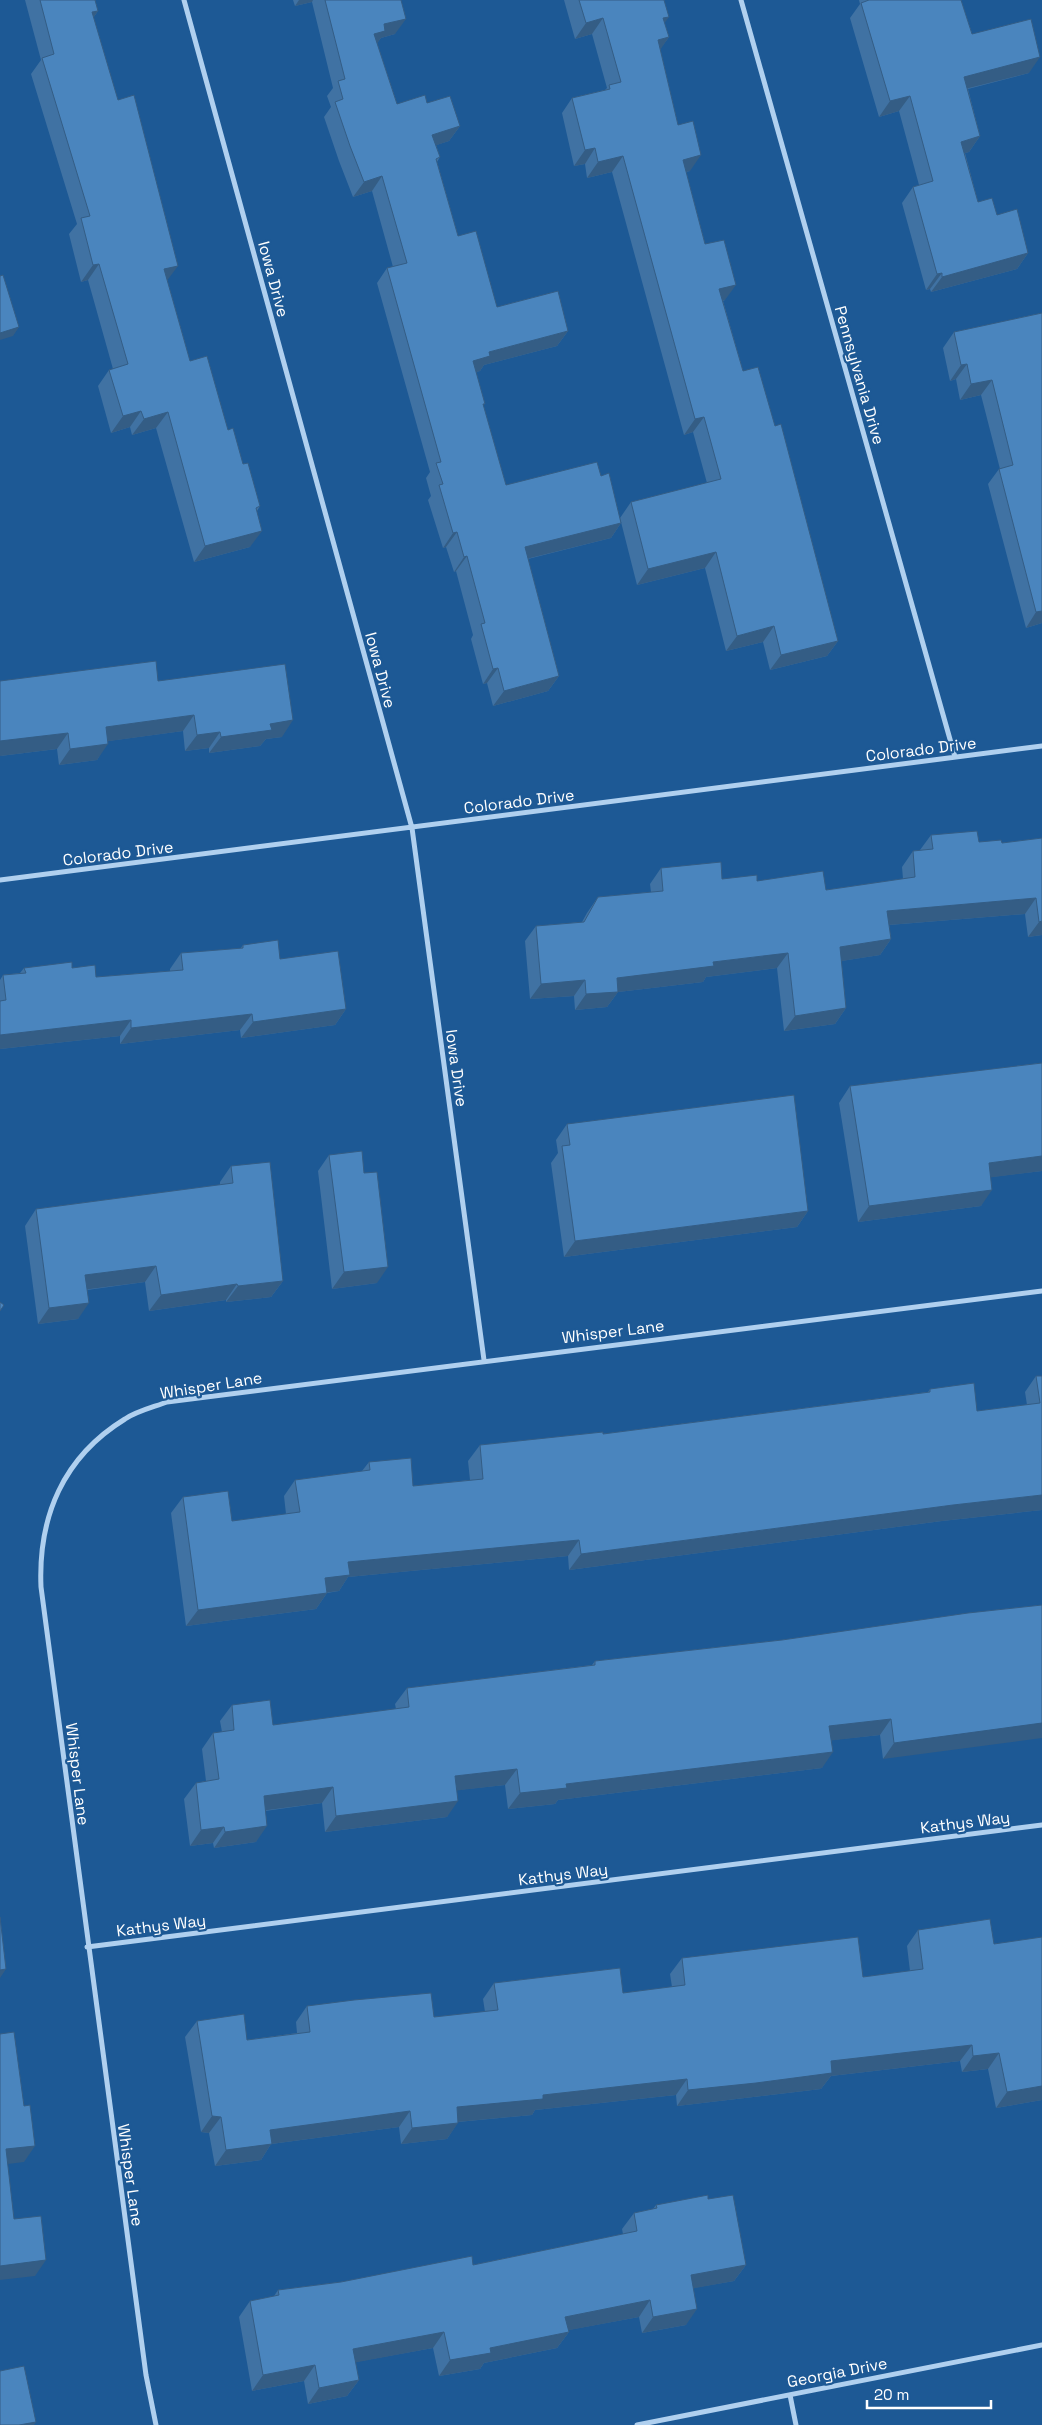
<svg xmlns="http://www.w3.org/2000/svg" width="1042" height="2425" font-family="'Space Grotesk',sans-serif">
<style>
.lines{fill:none;stroke-linecap:round;stroke-linejoin:round}
.minor{stroke:#b0d0ef;stroke-width:5}
.wall{fill:#4072a3}
.shaded-wall{fill:#345d85}
.building{fill:#4a85be;stroke:#345d85}
.labels{text-anchor:middle;stroke-width:4.5;stroke-linejoin:round;paint-order:stroke}
.street-label{font-size:16px;fill:#fff;stroke:#1d5995}
</style>
<rect width="100%" height="100%" fill="#1d5995"/>
<g class="lines">
<!-- minor -->
<path class="minor" d="M184 0 412 828 484 1360
M741 0 955 757
M0 880 1042 746
M87 1947 1042 1825
M790 2395 796 2425
M156 2425 146 2375 41 1587C38 1517 63 1457 125 1419 137 1411 154 1407 167 1402L1042 1291
M637 2425 1042 2345"/>
</g>
<!-- wall -->
<path class="wall" d="M25 0H95L98 11 93 18 190 361 228 430 260 506 257 511 250 547 194 562 156 428 132 435 130 427 111 433 98 386 109 370 113 369 88 280 81 282 69 234 77 224 31 74 41 60Z
M293 0H401L395 34 381 38 377 43 397 104 427 103 460 126 449 141 436 145 440 157 437 162 458 236 497 307 568 331 557 346 484 365 480 371 476 372 483 406 506 485 601 476 621 523 611 538 528 559 559 676 548 691 493 706 487 683 483 684 471 639 473 635 456 571 454 572 446 547 443 548 428 500 431 496 426 478 430 472 377 283 387 268 393 267 372 191 353 197 339 161 324 117 331 107 327 96 333 88 312 2 295 6Z
M564 0H664V23L669 37 660 49 678 125 690 171 686 172 705 244 725 300 723 301 743 371 838 641 827 656 770 670 763 642 726 651 705 568 637 585 620 518 631 502 707 483 693 432 684 435 612 172 587 178 585 164 574 166 562 113 572 98 605 90 607 88 592 34 575 39Z
M859 0H961L972 34 1029 73 968 89 980 136 969 152 965 153 978 202 997 215 1028 253 1017 269 931 292 930 289 926 290 902 203 913 187 919 185 899 111 879 117 850 18 860 4Z
M1042 313V623L1026 628 988 484 999 469H1000L981 395 960 400 956 379 950 381 943 348 954 332Z
M158 681 282 737 266 739 260 746 209 753V748L185 751 183 731 108 741 97 760 59 765 57 749 0 756Z
M931 835 979 842 1002 843 1042 838V935L1028 937 1025 914 889 925 891 939 880 955 841 961 846 1008 835 1024 784 1031 777 968 706 977 703 982 618 992 607 1007 575 1010 574 996 530 999 525 941 536 926 582 922 587 913 598 897 651 892 650 884 661 868 722 879 757 881 826 890 903 879 902 867 913 851 920 850Z
M243 945 280 959 346 1009 335 1025 241 1038 240 1030 120 1044V1036L0 1049V980L3 975 20 973 24 968H72L96 977 170 971V969L181 953 240 949Z
M1042 1063V1171L991 1177 981 1206 858 1222 839 1103 850 1086Z
M567 1124 808 1211 797 1227 564 1257 551 1163 558 1153 556 1140Z
M329 1155 364 1173 377 1283 332 1289 318 1171Z
M231 1166 283 1281 271 1297 226 1302V1300L149 1311 145 1282 87 1290 78 1319 38 1324 25 1226 36 1209 220 1185V1182Z
M1036 1376H1042V1510L942 1521 569 1570 568 1556 348 1577 339 1591 327 1593 316 1609 186 1626 171 1513 183 1497 232 1521 286 1514 284 1496 295 1480 362 1471 369 1462 413 1486 470 1480 468 1461 480 1445 603 1434 928 1392 930 1389 977 1411 1027 1405 1025 1392Z
M1042 1605 883 1759 880 1735 831 1740 822 1768 558 1800 555 1804 508 1809 505 1785 457 1790 447 1817 325 1832 322 1803 265 1811 256 1842 214 1848 213 1843 190 1846 184 1799 196 1783 206 1781 202 1749 213 1733 222 1732 220 1721 232 1705 273 1725 396 1709 395 1704 407 1688 592 1665 595 1661 782 1640Z
M918 1930 994 1944 1042 2100 996 2108 988 2069 962 2072 960 2061 831 2076 821 2089 677 2106 676 2095 535 2110 532 2115 458 2122 447 2139 401 2144 399 2127 271 2144 261 2160 215 2166 209 2133 201 2132 185 2037 197 2021 247 2040 297 2033 296 2022 307 2006 434 2017 485 2012 483 1999 494 1983 623 1993 672 1987 670 1974 682 1958 863 1977 910 1971 907 1946Z
M708 2199 746 2265 734 2281 693 2288 686 2325 642 2333 639 2317 568 2330 569 2332 557 2348 484 2363 480 2369 439 2376 433 2348 355 2362 359 2380 347 2396 308 2404 304 2381 252 2391 239 2317 250 2301 274 2296 278 2290 473 2265 623 2234 622 2229 634 2213 653 2209 656 2205Z"/>
<!-- shaded-wall -->
<path class="shaded-wall" d="M299 0H313L312 2 295 6Z
M98 11 87 27 92 12Z
M669 17 658 32 663 18Z
M603 18 592 34 575 39 586 23Z
M406 19 395 34 381 38 375 46 374 34 384 24Z
M669 37 658 53V40Z
M1040 57 1029 73 953 92 964 77Z
M910 96 899 111 879 117 890 101Z
M460 126 449 141 422 150 432 135Z
M980 136 969 152 950 157 961 142Z
M595 148 585 164 574 166 585 150Z
M701 155 690 171 672 175 683 160Z
M623 156 612 172 587 178 598 162Z
M382 176 372 191 353 197 364 182Z
M1028 253 1017 269 931 292 942 277Z
M99 264 88 280 81 282 93 265Z
M178 266 166 282 164 269Z
M942 273 930 289 926 290 937 274Z
M736 285 725 300 708 305 719 289Z
M19 327 13 336 0 340V333Z
M568 331 557 346 484 365 480 371 463 376 473 361 489 352Z
M967 364 956 379 950 381 961 365Z
M992 380 981 395 960 400 971 384Z
M141 411 130 427 111 433 123 416Z
M168 412 156 428 132 435 144 419Z
M704 417 693 432 684 435 695 419Z
M621 523 611 538 514 562 525 547Z
M262 531 250 547 194 562 205 546Z
M457 532 446 547 443 548 453 533Z
M716 552 705 568 637 585 648 569Z
M467 556 456 571 454 572 464 557Z
M1042 611V623L1026 628 1036 612Z
M774 626 763 642 726 651 737 636Z
M838 641 827 656 770 670 781 655Z
M498 668 487 683 483 684 493 669Z
M559 676 548 691 493 706 504 691Z
M194 715 183 731 95 743 106 727Z
M293 720 282 737 266 739 260 746 209 753 221 737 270 724Z
M220 732 209 748 185 751 197 735Z
M68 733 57 749 0 756V741Z
M108 744 97 760 59 765 70 749Z
M1036 898 1025 914 876 926 887 911Z
M1042 921V935L1028 937 1039 922Z
M891 939 880 955 829 963 840 947Z
M788 953 777 968 706 977 703 982 618 992 607 1007 575 1010 586 994 617 978 713 962Z
M585 980 574 996 530 999 541 984Z
M846 1008 835 1024 784 1031 795 1016Z
M346 1009 335 1025 241 1038 253 1022Z
M252 1014 240 1030 120 1044 131 1028Z
M131 1020 120 1036 0 1049V1035Z
M1042 1156V1171L978 1179 989 1163Z
M992 1190 981 1206 858 1222 869 1206Z
M808 1211 797 1227 564 1257 575 1241Z
M156 1266 145 1282 74 1291 85 1275Z
M388 1267 377 1283 332 1289 344 1272Z
M283 1281 271 1297 226 1302 238 1286Z
M237 1284 226 1300 149 1311 161 1295Z
M89 1303 78 1319 38 1324 49 1308Z
M1042 1495V1510L942 1521 569 1570 581 1554 953 1505Z
M579 1540 568 1556 348 1577 339 1591 314 1594 325 1578 348 1562Z
M327 1593 316 1609 186 1626 198 1610Z
M891 1719 880 1735 818 1742 829 1726Z
M1042 1723V1738L883 1759 894 1743Z
M833 1752 822 1768 558 1800 555 1804 508 1809 520 1793 566 1784Z
M517 1769 505 1785 444 1792 455 1776Z
M333 1787 322 1803 252 1812 264 1796Z
M458 1801 447 1817 325 1832 336 1816Z
M267 1826 256 1842 214 1848 225 1832Z
M224 1827 213 1843 190 1846 201 1830Z
M6 1969 0 1978V1970Z
M972 2045 960 2061 831 2076 821 2089 677 2106 688 2090 831 2061Z
M999 2053 988 2069 962 2072 973 2056Z
M687 2079 676 2095 535 2110 532 2115 446 2123 457 2107 543 2095Z
M1042 2086V2100L996 2108 1007 2092Z
M410 2111 399 2127 271 2144 261 2160 215 2166 226 2150 270 2130Z
M212 2116 221 2117 209 2133 201 2132Z
M458 2123 447 2139 401 2144 412 2128Z
M35 2146 24 2162 0 2165 6 2149Z
M46 2260 35 2276 0 2280V2266Z
M746 2265 734 2281 679 2291 691 2275Z
M650 2300 639 2317 554 2333 565 2317Z
M697 2309 686 2325 642 2333 653 2317Z
M444 2332 433 2348 342 2365 353 2349Z
M569 2332 557 2348 484 2363 480 2369 439 2376 450 2360 490 2348Z
M315 2365 304 2381 252 2391 263 2375Z
M359 2380 347 2396 308 2404 319 2388Z
M36 2422 34 2425H19Z"/>
<!-- building -->
<path class="building" d="M40 0H95L98 11 92 12 118 100 134 95 178 266 164 269 190 361 207 356 228 430 233 428 243 464 248 463 260 506 256 508 262 531 205 546 168 412 144 419 141 411 123 416 109 370 128 364 99 264 93 265 81 218 90 216 42 58 54 54Z
M325 0H401L406 19 384 24 385 31 374 34 397 104 425 95 427 103 450 96 460 126 432 135 440 157 436 159 458 236 476 231 497 307 558 291 568 331 489 352 490 356 473 361 485 404H483L506 485 597 462 601 476 609 473 621 523 525 547 559 676 504 691 498 668 493 669 481 624 485 623 467 556 464 557 457 532 453 533 439 485 443 484 436 463 441 462 387 268 407 263 382 176 364 182 350 146 335 102 343 99 338 81 345 79Z
M579 0H664L669 17 663 18 669 37 658 40 678 125 693 121 701 155 683 160 705 244 724 240 736 285 719 289 743 371 758 367 775 426 781 424 838 641 781 655 774 626 737 636 716 552 648 569 631 502 721 479 704 417 695 419 623 156 598 162 595 148 585 150 572 98 610 89 609 85 621 82 603 18 586 23Z
M869 0H961L972 34 1031 19 1040 57 964 77 980 136 961 142 978 202 992 198 997 215 1017 209 1028 253 942 277V273L937 274 913 187 933 181 910 96 890 101 861 3Z
M3 275 19 327 0 333V276Z
M1042 313V611L1036 612 999 469 1013 465 992 380 971 384 967 364 961 365 954 332Z
M156 661 158 681 285 664 293 720 270 724 272 730 221 737 220 732 197 735 194 715 106 727 108 744 70 749 68 733 0 741V681Z
M977 831 979 842 1001 840 1002 843 1042 838V921L1039 922 1036 898 887 911 891 939 840 947 846 1008 795 1016 788 953 713 962 714 966 617 978 618 992 586 994 585 980 541 984 536 926 584 922 598 897 663 891 661 868 721 862 722 879 757 875V881L823 871 826 890 915 877 913 851 933 849 931 835Z
M278 940 280 959 338 951 346 1009 253 1022 252 1014 131 1028V1020L0 1035V1001L6 1000 3 975 26 973 24 968 72 962V968L95 965 96 977 183 970 181 953 243 948V945Z
M1042 1063V1156L989 1163 992 1190 869 1206 850 1086Z
M794 1095 808 1211 575 1241 562 1146 570 1145 567 1124Z
M362 1151 364 1173 377 1172 388 1267 344 1272 329 1155Z
M270 1162 283 1281 238 1286 237 1284 161 1295 156 1266 85 1275 89 1303 49 1308 36 1209 233 1183 231 1166Z
M0 1302 4 1305 0 1311Z
M1036 1376H1042V1495L953 1505 581 1554 579 1540 348 1562 350 1575 325 1578 327 1593 198 1610 183 1497 228 1491 232 1521 300 1512 295 1480 370 1470 369 1462 411 1458 413 1486 483 1479 480 1445 603 1432V1434L930 1392V1389L974 1383 977 1411 1040 1403Z
M1042 1605V1723L894 1743 891 1719 829 1726 833 1752 566 1784 567 1788 520 1793 517 1769 455 1776 458 1801 336 1816 333 1787 264 1796 267 1826 225 1832 224 1827 201 1830 196 1783 219 1779 213 1733 234 1730 232 1705 270 1700 273 1725 409 1707 407 1688 595 1665V1661L782 1640 968 1613Z
M0 1917 6 1969 0 1970Z
M990 1919 994 1944 1042 1937V2086L1007 2092 999 2053 973 2056 972 2045 831 2061 832 2073 756 2083 688 2090 687 2079 543 2095V2099L457 2107 458 2123 412 2128 410 2111 270 2130 272 2144 226 2150 221 2117 212 2116 197 2021 244 2014 247 2040 310 2032 307 2006 354 2000 431 1993 434 2017 498 2010 494 1983 620 1968 623 1993 685 1985 682 1958 858 1937 863 1977 923 1969 918 1930Z
M14 2032 24 2106 30 2105 35 2146 6 2149 14 2219 41 2216 46 2260 0 2266V2034Z
M708 2195V2199L733 2195 746 2265 691 2275 697 2309 653 2317 650 2300 565 2317 569 2332 490 2348 491 2353 450 2360 444 2332 353 2349 359 2380 319 2388 315 2365 263 2375 250 2301 279 2295 278 2290 341 2282 472 2256 473 2265 637 2231 634 2213 657 2208 656 2205Z
M24 2366 36 2422 19 2425H0V2371Z"/>
<g class="labels">
<!-- street labels -->
<g class="street-label">
<text transform="translate(274 279) rotate(75)" y="6">Iowa Drive</text>
<text transform="translate(860 375) rotate(74)" y="6">Pennsylvania Drive</text>
<text transform="translate(381 670) rotate(75)" y="6">Iowa Drive</text>
<text transform="translate(921 749) rotate(-7)" y="6">Colorado Drive</text>
<text transform="translate(519 801) rotate(-7)" y="6">Colorado Drive</text>
<text transform="translate(118 853) rotate(-7)" y="6">Colorado Drive</text>
<text transform="translate(457 1068) rotate(82)" y="6">Iowa Drive</text>
<text transform="translate(613 1331) rotate(-7)" y="6">Whisper Lane</text>
<text transform="translate(211 1385) rotate(-9)" y="6">Whisper Lane</text>
<text transform="translate(78 1774) rotate(83)" y="6">Whisper Lane</text>
<text transform="translate(965 1822) rotate(-7)" y="6">Kathys Way</text>
<text transform="translate(563 1874) rotate(-7)" y="6">Kathys Way</text>
<text transform="translate(161 1925) rotate(-7)" y="6">Kathys Way</text>
<text transform="translate(131 2175) rotate(82)" y="6">Whisper Lane</text>
<text transform="translate(837 2372) rotate(-11)" y="6">Georgia Drive</text>
</g>
</g>
<!-- scale -->
<path d="M867 2400v8h124v-8" fill="none" stroke="#ffffff" stroke-width="2.5"/>
<text x="874" y="2400" font-size="15" fill="#ffffff" stroke="#1d5995" stroke-width="4" paint-order="stroke">20 m</text>
</svg>
